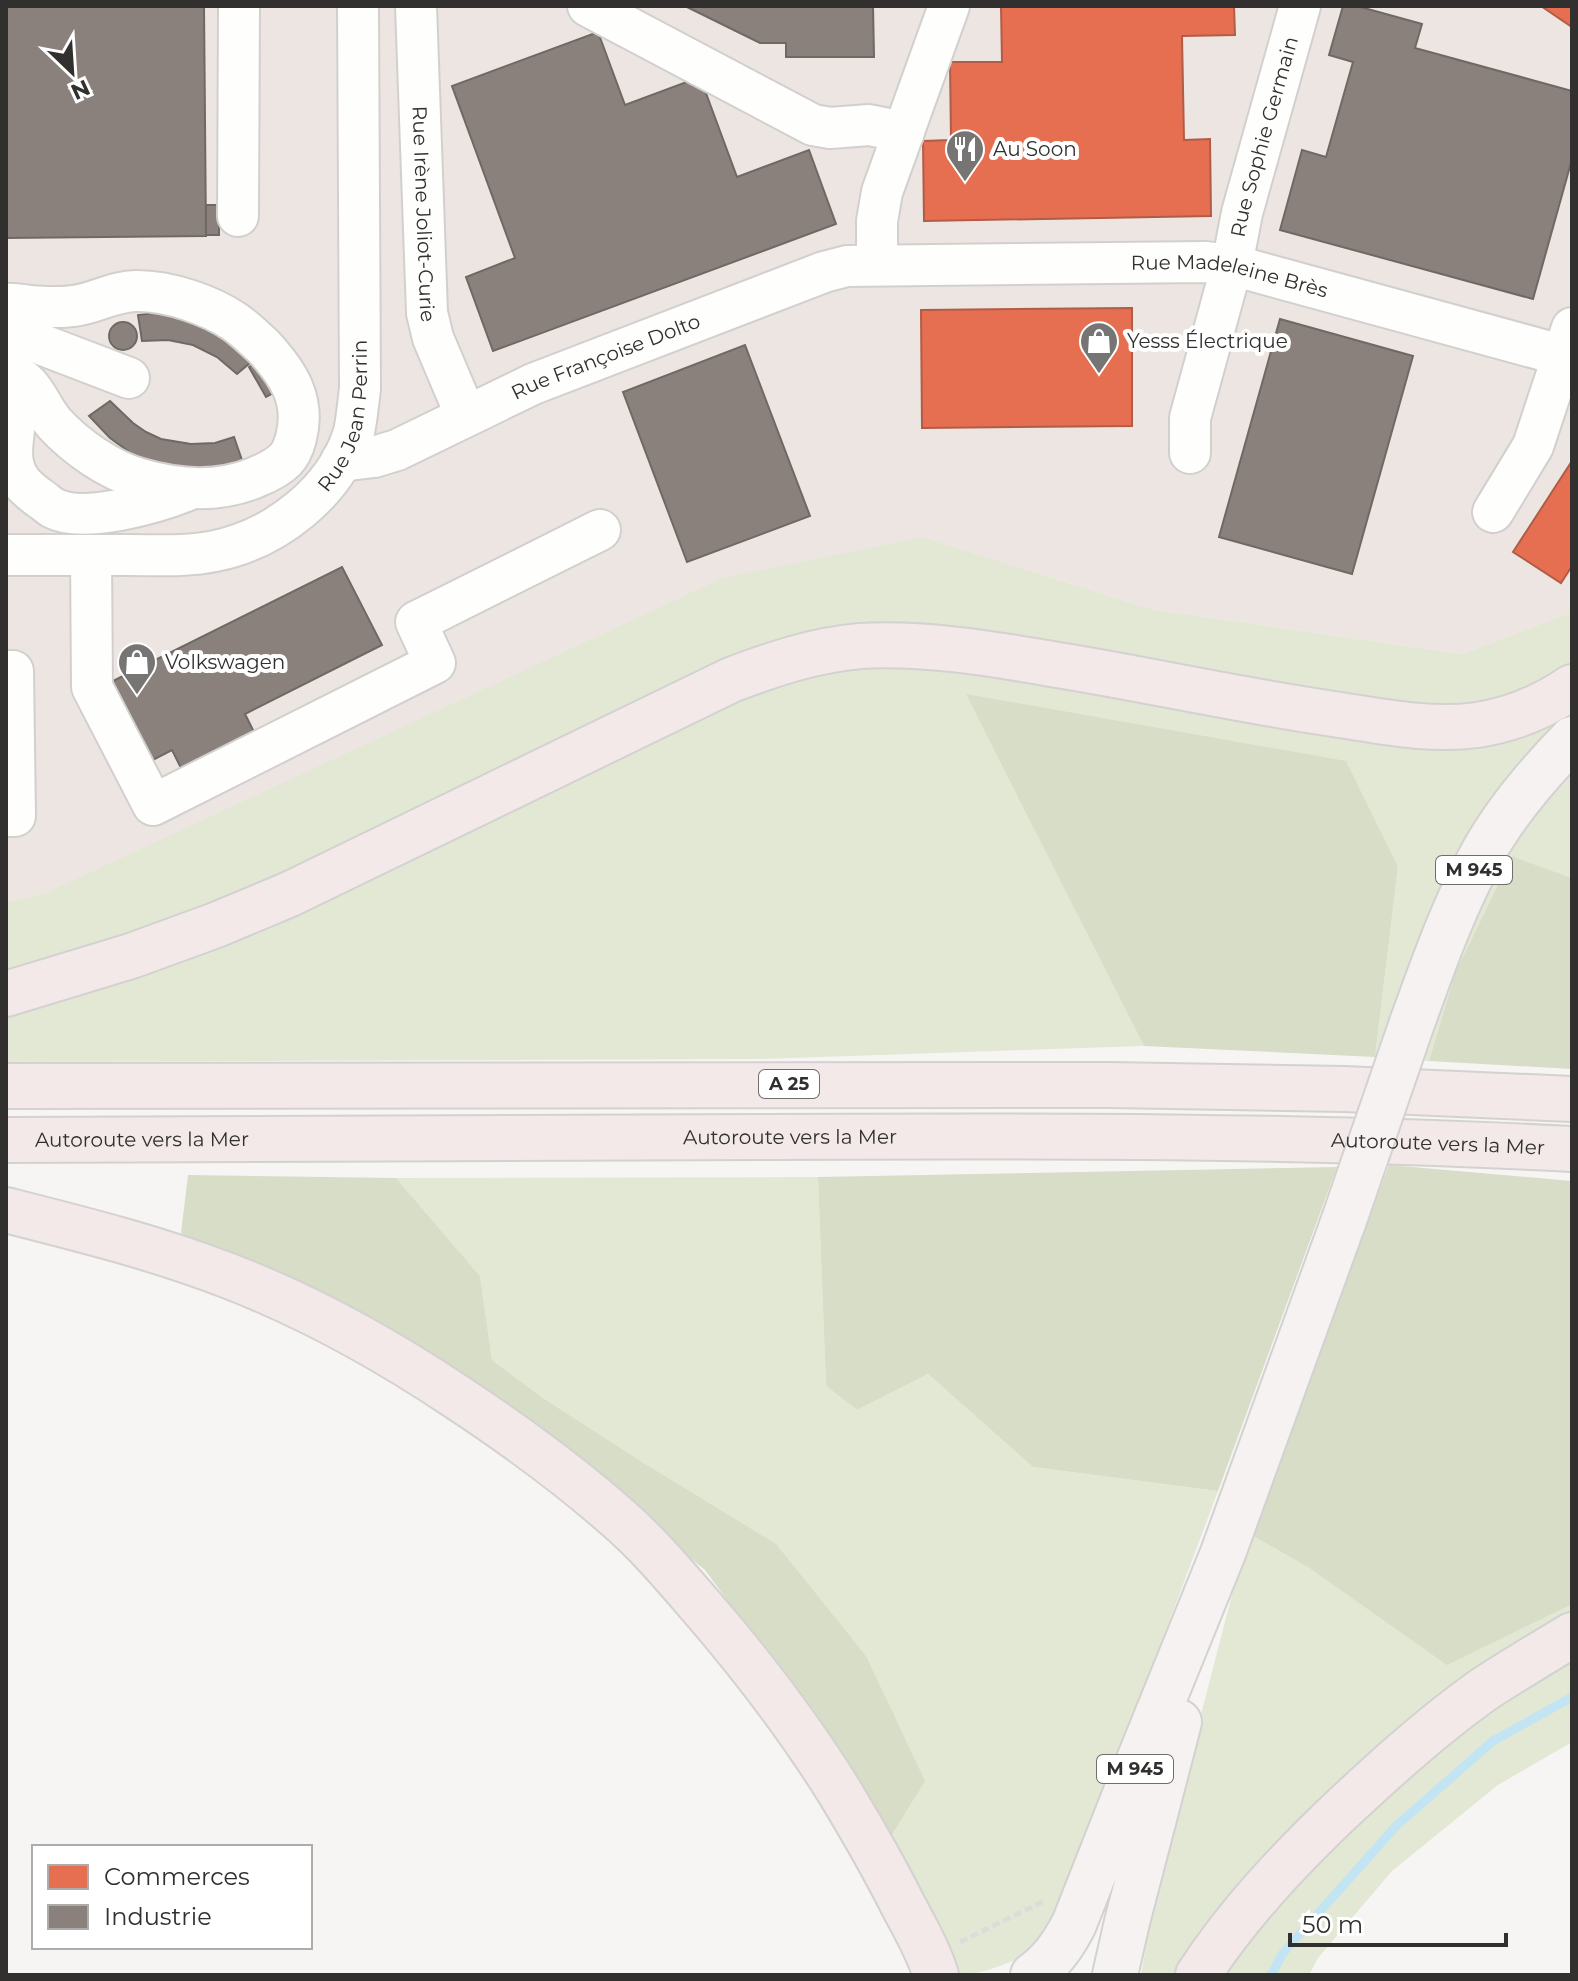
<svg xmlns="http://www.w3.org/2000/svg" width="1578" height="1981" font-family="Montserrat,sans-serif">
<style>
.built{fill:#ede5e1}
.green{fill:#e3e8d5}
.forest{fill:#d7ddc6}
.shops{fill:#e76f51;stroke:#b05c46;stroke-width:2}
.industry{fill:#8a817c;stroke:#6f6965;stroke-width:2}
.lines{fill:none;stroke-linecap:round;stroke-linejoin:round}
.stream{stroke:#c3e4f2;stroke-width:9}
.minor-casing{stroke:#d2d0ce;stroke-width:44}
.major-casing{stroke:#d3d2d1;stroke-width:48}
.highway-casing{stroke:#d3d2d1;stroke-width:48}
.path{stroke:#dcdcda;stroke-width:5;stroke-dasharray:8 4;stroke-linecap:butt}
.minor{stroke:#fefefd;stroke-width:40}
.major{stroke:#f6f2f1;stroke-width:44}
.highway{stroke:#f2e9e8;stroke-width:44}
.major-bridge-casing{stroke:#d3d2d1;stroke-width:48;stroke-linecap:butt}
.major-bridge{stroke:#f6f2f1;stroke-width:44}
.labels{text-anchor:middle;stroke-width:8;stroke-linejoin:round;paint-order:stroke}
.shield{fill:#fff;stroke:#6f6e6d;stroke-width:2}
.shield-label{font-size:18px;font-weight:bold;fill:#31302e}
.street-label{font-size:20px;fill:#31302e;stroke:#fff}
.poi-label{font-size:20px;fill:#31302e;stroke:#fff;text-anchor:start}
</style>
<rect width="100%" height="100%" fill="#f7f5f3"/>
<!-- built -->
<path class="built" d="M6 6H1572V612L1462 654 1151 609 923 537 48 892 6 902Z"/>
<!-- green -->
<path class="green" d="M923 537 1151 609 1462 654 1572 612V878L1512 856 1455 973 1429 1061 1375 1057 1398 867 967 694 1144 1046 763 1059 6 1062V902L48 892 723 578Z
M818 1177 826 1386 857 1410 928 1374 1033 1467 1218 1491 1136 1710 1041 1948C1014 1961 985 1975 955 1975L650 1467 543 1398 492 1360 480 1276 396 1178Z
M1248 1533 1311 1569 1566 1606 1572 1604V1742L1498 1785 1392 1871 1318 1958 1309 1975H1141L1157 1884Z"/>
<!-- forest -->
<path class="forest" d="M966 694 1346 761 1398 867 1375 1057 1144 1046Z
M1512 856 1572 878V1069L1429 1061 1455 973Z
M1389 1165 1572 1181V1604L1447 1665 1311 1569 1248 1533Z
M1337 1167 1218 1491 1033 1467 928 1374 857 1410 826 1386 818 1177Z
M188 1175 396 1178 480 1276 492 1360 543 1398 650 1467 776 1544 866 1656 925 1781 889 1839 842 1757 705 1570 460 1371 181 1233Z"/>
<!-- shops -->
<path class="shops" d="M1001 6H1234L1235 35 1182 36 1184 140 1210 139 1211 216 924 221 923 141 951 140 950 62H1002Z
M1541 6H1572V27Z
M1132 308V426L922 428 921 310Z
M1572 461V566L1561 583 1513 552Z"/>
<!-- industry -->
<path class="industry" d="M6 6H204L206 236 6 238Z
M685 6H873L874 57H786V43H760Z
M1343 6H1357L1422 24 1415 48 1572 91V159L1533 299 1280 230 1302 150 1326 157 1353 62 1329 55Z
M598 32 625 105 700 77 737 177 809 150 836 224 493 351 466 277 515 258 452 86Z
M206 205H219V235H206Z
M155 313 179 315 245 346 257 357 237 374 217 357 193 345 168 340 142 341 138 315Z
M1280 319 1413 356 1352 574 1219 537Z
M109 336a14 14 0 1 1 28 0a14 14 0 1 1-28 0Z
M745 345 810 516 687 562 623 392Z
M259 361 277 391 266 397 249 367Z
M110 401 133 423 146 432 161 439 191 444 215 443 234 437 242 460 215 468 195 470 154 463 135 456 110 438 89 416Z
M342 567 382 645 245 714 254 732 181 768 172 750 151 761 111 682Z"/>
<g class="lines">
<!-- stream -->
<path class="stream" d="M1271 1975 1283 1953 1396 1826 1493 1741 1572 1697"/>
<!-- minor casing -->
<g class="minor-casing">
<g id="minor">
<path id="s1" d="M416 6 427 313 433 338 466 416"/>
<path d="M588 6 813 125 830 128 869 125 904 132"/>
<path d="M238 216 239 6"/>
<path d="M877 264V221L882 192 949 6"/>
<path d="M6 304C14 303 22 305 30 306 44 307 59 308 73 306 95 304 115 290 138 291 169 291 210 305 235 322 245 329 254 338 263 346 288 373 306 400 296 438 294 446 291 454 285 460 277 468 264 474 254 478 217 493 178 490 140 479 109 470 76 447 54 423 37 402 35 381 6 371"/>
<path d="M6 331 129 378"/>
<path d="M6 391C24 419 8 436 13 463 16 479 25 487 38 497 43 500 48 505 53 508 83 524 156 503 186 491"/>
<path id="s2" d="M1190 453V418L1232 265 1242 213 1300 6"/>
<path id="s3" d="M341 461 374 457 397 450 533 384 824 272 847 266 1205 262 1232 265 1572 358"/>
<path d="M1493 512 1533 446 1572 328"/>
<path id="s4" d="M6 555C47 555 88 555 129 555 158 555 187 557 215 551 275 539 336 492 354 432 357 418 358 404 360 389L358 6"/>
<path d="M91 555 92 687 153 805 435 663 416 622 600 530"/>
<path d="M6 671H13L15 816H6"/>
</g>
</g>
<!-- major casing -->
<g class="major-casing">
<path id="major" d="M1412 1023C1433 965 1454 905 1484 851 1507 810 1540 772 1572 739
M1033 1975C1052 1961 1063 1945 1074 1924L1128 1787 1223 1553 1344 1220
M1115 1975 1127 1922 1179 1722"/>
</g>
<!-- highway casing -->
<g class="highway-casing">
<g id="highway">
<path d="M6 994 131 956 216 925 290 894 731 680C773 664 815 650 860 646 919 642 988 653 1046 663 1140 678 1233 699 1327 713 1375 720 1428 732 1477 725 1511 720 1544 706 1572 687"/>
<path d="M6 1086 1110 1085 1344 1089 1572 1099"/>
<path id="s5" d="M6 1140C260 1139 515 1138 769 1137 1037 1136 1305 1135 1572 1149"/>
<path d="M6 1210C81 1229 157 1248 229 1276 310 1307 385 1349 457 1397 513 1434 567 1473 618 1518 648 1544 674 1575 700 1605 751 1664 798 1725 839 1791 862 1829 884 1867 904 1907 916 1929 928 1951 936 1975"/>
<path d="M1198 1975C1238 1914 1286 1863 1338 1813 1384 1770 1431 1727 1483 1690 1512 1671 1542 1653 1572 1635"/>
</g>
</g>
<!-- path -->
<path class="path" d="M960 1942 1044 1901"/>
<!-- minor -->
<use href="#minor" class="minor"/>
<!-- major -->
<use href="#major" class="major"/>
<!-- highway -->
<use href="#highway" class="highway"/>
<!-- major-bridge casing -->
<g class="major-bridge-casing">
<path id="major-bridge" d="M1344 1220 1412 1023"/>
</g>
<!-- major-bridge -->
<use href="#major-bridge" class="major-bridge"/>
</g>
<!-- icons -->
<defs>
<g id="restaurant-pin" transform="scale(2)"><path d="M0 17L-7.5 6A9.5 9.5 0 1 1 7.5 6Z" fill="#767573" stroke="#fff"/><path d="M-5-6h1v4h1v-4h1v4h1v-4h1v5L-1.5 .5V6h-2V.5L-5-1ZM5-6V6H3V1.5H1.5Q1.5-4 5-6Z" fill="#fff"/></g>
<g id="shop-pin" transform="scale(2)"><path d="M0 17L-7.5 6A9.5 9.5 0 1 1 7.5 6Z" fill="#767573" stroke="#fff"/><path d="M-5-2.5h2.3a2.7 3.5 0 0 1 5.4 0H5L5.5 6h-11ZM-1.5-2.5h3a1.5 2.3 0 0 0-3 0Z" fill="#fff"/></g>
</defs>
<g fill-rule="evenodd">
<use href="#restaurant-pin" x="965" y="149"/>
<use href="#shop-pin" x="1099" y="341"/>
<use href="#shop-pin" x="137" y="662"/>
</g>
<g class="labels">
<!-- shield labels -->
<g class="shield">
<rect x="1436" y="856" width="76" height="28" rx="6"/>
<rect x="759" y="1070" width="60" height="28" rx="6"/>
<rect x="1097" y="1755" width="76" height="28" rx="6"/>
</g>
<g class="shield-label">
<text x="1474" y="876">M 945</text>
<text x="789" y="1090">A 25</text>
<text x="1135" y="1775">M 945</text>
</g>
<!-- street labels -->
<g class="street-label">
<text dy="7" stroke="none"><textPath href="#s2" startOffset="326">Rue Sophie Germain</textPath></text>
<text dy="7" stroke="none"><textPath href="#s1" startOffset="208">Rue Irène Joliot-Curie</textPath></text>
<text dy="7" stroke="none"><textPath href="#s3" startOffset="928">Rue Madeleine Brès</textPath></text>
<text dy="7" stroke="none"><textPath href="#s3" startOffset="286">Rue Françoise Dolto</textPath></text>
<text dy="7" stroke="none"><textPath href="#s4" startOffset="414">Rue Jean Perrin</textPath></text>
<text dy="7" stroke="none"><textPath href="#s5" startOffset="784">Autoroute vers la Mer</textPath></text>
<text dy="7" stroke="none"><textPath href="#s5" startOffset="136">Autoroute vers la Mer</textPath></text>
<text dy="7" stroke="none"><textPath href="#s5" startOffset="1432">Autoroute vers la Mer</textPath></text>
</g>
<!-- poi labels -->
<g class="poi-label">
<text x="993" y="156">Au Soon</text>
<text x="1127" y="348">Yesss Électrique</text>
<text x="165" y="669">Volkswagen</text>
</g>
</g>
<!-- border -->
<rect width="1578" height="1981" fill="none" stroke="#31302e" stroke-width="16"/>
<!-- legend -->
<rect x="32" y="1845" width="280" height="104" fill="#ffffff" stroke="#adacab" stroke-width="2"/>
<rect x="48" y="1865" width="40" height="24" fill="#e76f51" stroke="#adacab" stroke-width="2"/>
<text x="104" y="1885" font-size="24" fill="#31302e">Commerces</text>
<rect x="48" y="1905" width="40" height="24" fill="#8a817c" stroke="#adacab" stroke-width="2"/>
<text x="104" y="1925" font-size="24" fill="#31302e">Industrie</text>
<!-- north arrow -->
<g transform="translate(72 72) rotate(155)" stroke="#ffffff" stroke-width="6" paint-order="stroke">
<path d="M0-6L14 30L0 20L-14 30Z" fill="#31302e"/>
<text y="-12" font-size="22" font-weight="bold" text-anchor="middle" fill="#31302e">N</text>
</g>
<!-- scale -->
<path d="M1290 1933v12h216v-12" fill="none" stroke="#31302e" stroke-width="4"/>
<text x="1302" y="1933" font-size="24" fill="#31302e" stroke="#ffffff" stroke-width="6" paint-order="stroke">50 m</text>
</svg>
